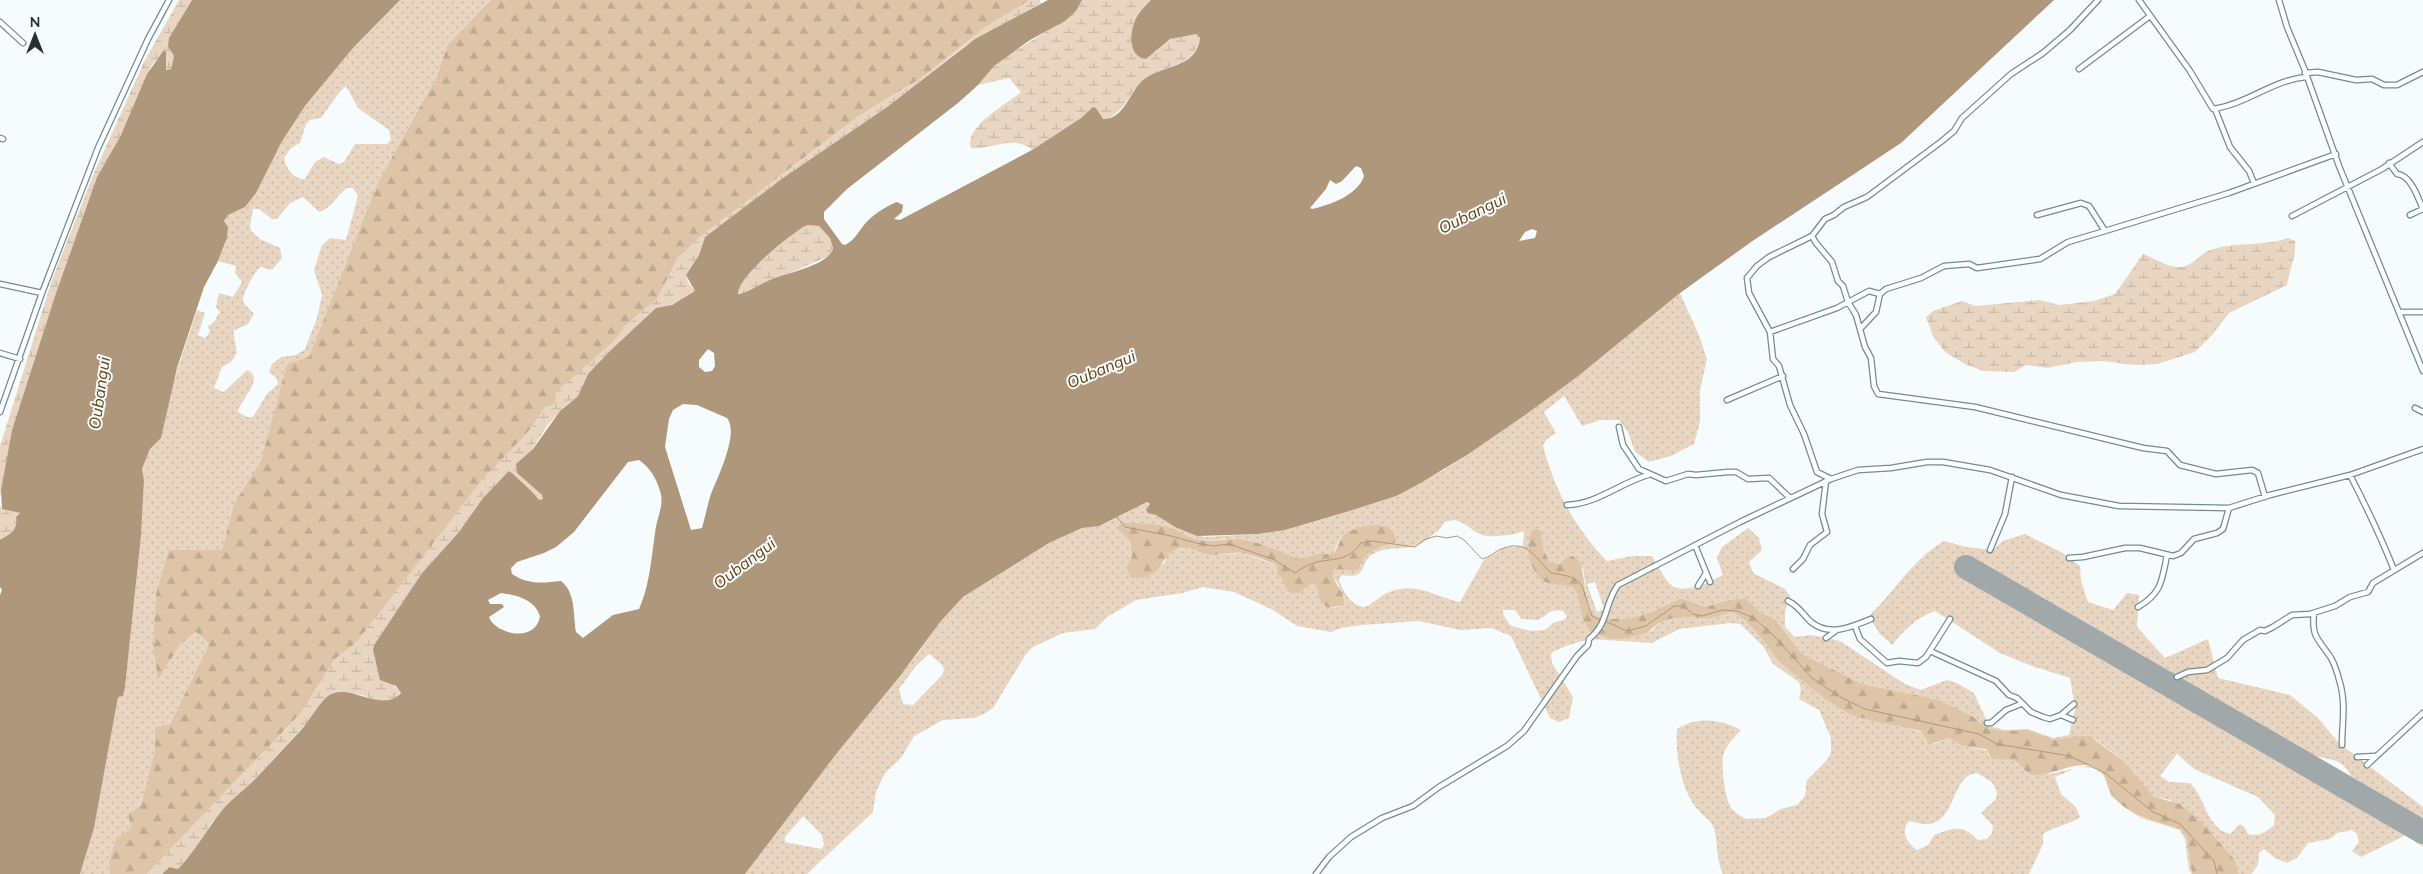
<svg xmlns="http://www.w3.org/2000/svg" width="2423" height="874" font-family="Mulish,sans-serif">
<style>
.grass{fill:url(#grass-dots);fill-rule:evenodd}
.forest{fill:url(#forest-firs)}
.wetland{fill:url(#wetland-marsh)}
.water{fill:#af977c;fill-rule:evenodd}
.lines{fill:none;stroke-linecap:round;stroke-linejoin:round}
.stream{stroke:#af977c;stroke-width:1}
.runway{stroke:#a0a8aa;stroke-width:24}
.minor-casing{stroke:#708d93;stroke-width:7}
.minor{stroke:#fff;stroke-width:4.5}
.labels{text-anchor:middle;stroke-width:4;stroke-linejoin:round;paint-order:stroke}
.water-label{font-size:16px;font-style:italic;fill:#674414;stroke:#f6fcfd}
</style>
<defs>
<pattern id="grass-dots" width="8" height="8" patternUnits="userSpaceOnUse" patternTransform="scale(1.25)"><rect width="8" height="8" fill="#e8d6c2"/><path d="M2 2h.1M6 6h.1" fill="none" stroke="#c7b8a7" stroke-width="1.8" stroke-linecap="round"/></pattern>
<pattern id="forest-firs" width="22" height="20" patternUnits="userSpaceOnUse" patternTransform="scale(1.25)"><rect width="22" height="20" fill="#dec5a8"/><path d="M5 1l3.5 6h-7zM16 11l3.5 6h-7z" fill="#beaa91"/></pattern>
<pattern id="wetland-marsh" width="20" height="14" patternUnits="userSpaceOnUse" patternTransform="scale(1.25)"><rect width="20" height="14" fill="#e8d6c2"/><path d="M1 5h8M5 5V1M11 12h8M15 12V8" fill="none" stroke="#c7b8a7"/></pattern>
</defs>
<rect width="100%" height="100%" fill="#f6fcfd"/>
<!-- grass -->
<path class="grass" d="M400 0H491L448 44 436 78 377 184 309 358 287 365 261 462 234 504 222 551 158 680 180 645 196 632 209 644 170 724 155 727V750L141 805 128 813 131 829 109 863 110 874H80L94 828 118 697 125 687 141 536 144 480 142 469 150 449 161 438 169 395 197 310 205 313 198 335 205 338 210 332 208 326 213 323 220 312 216 307 219 293 233 297 242 282 235 273 236 266 218 261C223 249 232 233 224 221L228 215 245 207 281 143 305 106 353 48ZM346 86 358 108 389 130 391 140 387 144H355L344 162 339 164 324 157 315 162 305 179C294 180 286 168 284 158L291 148 300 143 306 124 310 120 321 118 339 93ZM347 188H353L358 196 346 240 330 238 322 245 314 270 322 295 317 318 305 349 296 355 281 357 272 364 269 372 277 379 278 384 267 394 253 417H247L238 412C240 400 266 378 247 370L224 392 214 388 222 367 231 362 237 353 233 331 248 324 254 314 243 302C242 295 255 270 261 267L272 270 282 258 280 248 260 239 251 231 250 225 253 209H259L272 219H277L290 203 303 197 319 212C331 209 337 195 347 188Z
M1680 293 1699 335 1707 359 1700 390V422L1694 444 1671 456 1649 462 1635 452 1628 432 1619 420H1600L1582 426 1564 396 1544 412 1556 433 1547 439 1543 445C1553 487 1576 530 1607 561L1632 556H1652C1658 565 1663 577 1670 584 1682 596 1711 582 1723 575L1717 558 1722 547 1748 528 1759 538 1762 550 1749 562 1753 573 1785 589 1790 596 1785 611V627L1795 637 1811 635 1840 641 1905 684 1921 690 1947 680 1959 684 1974 693 1989 726 2005 730 2028 729 2053 738 2069 735 2075 708 2070 678 2032 666 2000 653 1935 611C1916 618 1905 629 1892 645L1879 633 1869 616C1895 591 1912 560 1944 541L1966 547 1993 550 2003 541 2025 534 2061 552 2080 566 2081 581 2088 602 2113 610 2127 593 2139 595 2137 627 2165 658 2208 639 2218 678 2290 695 2318 718 2339 743 2423 807V820L2351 776C2339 754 2327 762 2306 753L1970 560 1960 570 1988 588 2082 639 2423 839V847L2406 835 2361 857 2352 851 2359 842 2357 834 2352 830 2337 833 2330 839 2308 843 2297 858 2287 863 2275 858 2264 849 2259 853 2258 865 2251 874H2239L2235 860 2206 827 2170 800 2154 797 2117 756 2095 739 2074 736 2054 740 2027 731H2005L1987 728 1972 716 1940 700 1862 684 1802 654 1775 619 1760 612 1744 598 1728 600 1706 607 1681 598C1654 612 1625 625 1595 616L1588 607 1583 568 1567 557 1559 564 1549 562 1543 547 1542 532 1528 540C1527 560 1536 570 1550 584H1565L1574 589 1577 594 1582 618 1590 632 1610 639 1652 631 1659 623 1669 619 1693 617 1708 619 1733 612 1746 621 1763 640 1778 661 1826 700 1849 714 1922 732 1926 741 1934 744 1949 738 1962 746 1986 750C1992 765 2006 756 2016 761 2020 763 2022 767 2025 771L2049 774 2087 766 2098 769 2105 776 2113 795 2141 817 2181 829 2187 839 2192 874 2189 870 2185 839 2180 830 2141 818 2123 806 2111 796 2104 776 2096 769 2086 767 2076 768 2055 777 2061 794 2076 807 2080 817C2069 825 2055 826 2043 834V844L2029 874H1723C1715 855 1719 846 1714 829 1712 820 1705 818 1700 812 1681 793 1675 754 1677 729 1697 716 1721 719 1741 730 1734 738 1725 746 1723 756 1721 768 1725 802 1733 810 1737 814 1742 817 1746 819L1766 818 1781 809 1797 805 1805 796 1807 780 1826 761 1831 753V738L1819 710 1799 699 1801 690 1799 682 1773 664 1763 646 1740 624 1730 623 1679 629 1652 643 1589 639C1576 643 1563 646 1551 653L1552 663 1573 697 1569 718 1559 722 1550 718 1511 636 1491 628 1460 630 1419 621 1362 625 1341 628 1331 632 1297 626 1273 610 1234 592 1203 587 1182 593 1136 600 1107 617 1095 629 1063 633 1033 647 1026 654 993 708 984 714 974 718 943 720 914 736 901 758 885 773 876 792 873 812 807 874H745L837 753 915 657 941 621 963 597 1049 543 1082 528 1099 526 1147 502 1150 505 1147 508 1151 514H1156L1175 527 1204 537 1258 534 1285 530 1346 512 1442 471 1467 455 1577 377ZM1454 520C1466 522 1471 531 1482 535 1491 538 1516 535 1524 531L1523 546 1504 548 1484 560 1460 602C1436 597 1417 582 1392 591 1381 594 1375 603 1365 607 1352 607 1342 591 1339 579L1342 575C1369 580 1359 562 1373 554 1386 546 1402 550 1415 546 1422 544 1426 539 1431 536 1438 531 1440 530 1444 522ZM1142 523C1154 524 1168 526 1179 531 1184 534 1188 538 1193 539 1209 543 1224 538 1239 539 1254 540 1284 553 1298 559L1317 554H1333L1339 540 1346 533 1395 543 1369 551 1353 571 1336 569 1331 571 1332 576 1339 585V607L1328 608 1318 586 1312 584 1304 590 1277 575 1276 565 1242 553 1209 555 1187 548 1176 549 1167 555 1164 564 1132 557 1130 541 1118 530ZM1595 582 1604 609 1597 612 1587 584ZM1503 610H1515L1521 619 1538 620C1548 615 1550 608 1563 611L1567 617C1563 622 1561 620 1556 622 1551 623 1550 627 1546 629 1537 633 1518 629 1510 625L1503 614ZM929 654 941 664 944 669 943 674 913 705 903 704 899 689 916 666ZM2177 754 2194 769 2258 797 2275 815 2274 825C2266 832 2259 837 2248 834L2245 828 2240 824 2230 834C2206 828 2206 798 2190 783L2169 782 2160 776ZM1977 773 1992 782 1997 792 1996 799 1981 813 1993 826 1992 833 1987 839 1978 840C1962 824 1954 828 1934 835L1928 845 1917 850C1907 844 1900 831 1909 821 1915 822 1923 825 1929 824 1957 820 1951 775 1977 773ZM803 816 822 835 824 845 821 849 785 842V837Z"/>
<!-- forest -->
<path class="forest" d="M491 0H1030L985 28 920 79 859 116 700 237 678 258 657 299 624 327 616 339 555 404 546 407 528 432 355 644 335 659 301 713 147 874H110L109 863 116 838 131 829 128 813 141 805 155 750V727L170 724 209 644 196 632 180 645 158 680 153 645 156 594 169 550H222L234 504 261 461 287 364 309 357 377 184 436 78 448 44Z
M1125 523C1142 523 1161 523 1177 530 1182 532 1186 536 1191 538 1207 544 1224 538 1240 539 1256 541 1283 552 1298 559L1317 554H1333C1339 547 1338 540 1345 534 1358 525 1399 517 1395 543 1376 549 1366 549 1358 570 1349 573 1340 567 1332 571 1333 584 1345 591 1344 605L1328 608 1320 601 1317 586 1312 584 1299 593 1288 592 1282 578 1277 575 1276 565C1268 561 1251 555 1242 553 1233 552 1221 555 1211 555 1199 554 1190 545 1177 549 1159 556 1161 583 1130 577L1127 566 1132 557 1130 541 1118 530 1119 525Z
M1537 529 1542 532 1543 547 1549 562 1559 564 1567 557 1573 556 1581 563 1588 607 1595 616C1625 625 1654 612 1681 598L1706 607 1728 600 1745 598 1760 612 1775 619 1802 654 1862 684 1940 700 1972 716 1987 728 2005 731 2027 730 2054 740 2074 736H2090L2124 762 2154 797 2180 804 2206 827 2235 860 2239 874H2192L2187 839 2181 829C2158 822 2128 816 2113 796 2107 787 2108 775 2098 769 2080 757 2054 776 2035 775 2025 775 2022 764 2014 760L1992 759 1986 749 1962 746 1949 738 1929 745 1921 731 1873 721 1849 714 1826 700 1778 661 1763 640 1746 621 1733 612 1708 619 1693 617 1669 619 1659 623 1647 633 1621 639H1610L1590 632 1582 618 1577 594 1574 589C1566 582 1557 587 1548 583 1530 575 1523 546 1532 530Z"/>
<!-- wetland -->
<path class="wetland" d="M179 0H192L169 38 174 56 171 69 166 70V52L154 62 147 74 120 137 97 177 55 296 12 430 0 497V446L52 280 94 173 145 60Z
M1030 0H1040L1041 3 966 45 887 107 783 178 705 237 699 255 686 275 688 282 695 291 678 302 653 311 588 374 578 396 565 406 547 426 517 473 542 495 544 499 539 500C535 494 516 476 509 472L483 498 459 532 422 573 374 645 373 650 393 685 400 691 398 697 381 702 362 695 339 693 328 696 315 714 268 765 213 821 191 855 178 869 172 867 162 874H147L301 713 335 659 355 644 482 480 528 432 546 407 555 404 556 392 616 339 624 327 657 299 678 258 700 237 859 116 920 79 985 27Z
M1082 0H1151L1145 6 1155 53C1164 41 1181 31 1196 34L1200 38C1195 70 1157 64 1140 83 1127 98 1126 109 1106 120L1101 118 1096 108 1093 107 1081 118 1032 150C1015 134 992 150 971 148 963 127 1007 104 1021 92L1009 78 978 85C983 79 988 72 993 67 1011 50 1079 17 1082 0Z
M807 225 819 226 830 238 833 248 829 256 744 293H737C749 265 781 239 807 225Z
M2288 238 2295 241C2297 255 2289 271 2287 285L2229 313 2212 335 2195 352 2157 364 2133 365 2103 361 2077 362 2047 368 2026 365 2014 372 1983 371 1965 364 1945 352 1933 336 1926 317 1933 311 1962 301 1976 306 2040 300 2059 305 2094 301 2115 294 2143 254C2155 258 2166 267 2178 267 2191 268 2198 256 2208 251 2233 241 2263 247 2288 238Z
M0 505 2 509 20 513 16 519 17 525 12 534 4 538 0 543Z"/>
<!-- water -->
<path class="water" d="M192 0H400L353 48 305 106 281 143 256 193 245 207 228 215 224 221 228 227 227 238 218 261 204 287 177 368 161 438 150 449 142 469 144 480 141 536 125 687 123 696 118 697 94 828 80 874H0V595L2 590 0 587V540C10 534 18 531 16 517L20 513 2 509 1 490 12 430 55 296 97 177 120 137 147 74 164 50 166 52V70L171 69 174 56 168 46 169 38Z
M1048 0H1082L1076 11 1065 21 1030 40 994 66 978 85 958 103 847 189 824 212V219L842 244 845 245C855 240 858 232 864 225 872 215 886 206 897 202L903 205 902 212 894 219 900 220 1032 150 1081 118 1093 107 1096 108 1103 119C1124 120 1130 91 1143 80 1160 65 1197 69 1200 38L1196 34 1170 39 1146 59C1126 57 1130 27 1138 15 1142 9 1146 5 1151 0H2054L1901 143 1751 242 1680 293 1577 377 1525 415 1467 455 1417 485 1396 496 1346 512 1285 530 1258 534 1197 536 1175 527 1156 515 1148 513 1146 510 1150 504 1147 502 1099 526 1082 528 1049 543 963 597 941 621 900 676 837 753 745 874H162L170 867 178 869C196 851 207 828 224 808 232 799 243 791 252 782 269 765 285 747 302 729 308 722 322 700 328 696 349 682 376 711 398 696L401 693 396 686 380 680 373 650 374 645 422 573 459 532 483 498 509 471C515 475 537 496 539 500L543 499 542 495 517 473 516 464 533 449 560 411 578 396 588 374 610 351 656 308 672 305 695 291 686 275 699 255 705 237 783 178 887 107 975 39ZM1356 166 1361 168 1364 176C1358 195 1330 205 1312 209L1310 208 1326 189 1330 180 1336 184 1342 181ZM807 225 819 226 830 238 833 248C829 266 785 273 770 280 760 284 748 293 738 294 739 275 790 234 807 225ZM1532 229 1537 231 1535 238 1519 241 1525 232ZM708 349 714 353 715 366 712 371 705 372 699 367V360ZM683 404 697 405 727 418C740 434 716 480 710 497 707 507 705 518 702 528L691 530 665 447 669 419 673 410ZM639 460C650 468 656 477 660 491 665 505 656 519 655 533 651 560 650 584 639 609L613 615 583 638 576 632C573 614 576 593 561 581 542 583 529 585 512 574L511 568 517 562 544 553 556 547 574 532 628 462ZM501 593C517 595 535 600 540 616 536 644 495 634 489 617L504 607 502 604H490L488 600Z"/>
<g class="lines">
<!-- stream -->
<path class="stream" d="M1116 516 1125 527 1171 536 1196 543 1213 546 1229 544 1275 560 1295 573C1302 568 1309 564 1317 562 1337 558 1348 561 1361 543L1372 541 1415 547 1424 540 1436 536 1447 538 1457 536 1464 540 1482 559C1490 557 1493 553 1499 550 1527 537 1534 557 1551 573 1588 578 1580 585 1592 616L1601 620
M1605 621 1627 631 1646 626 1674 606H1683L1693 614 1702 616 1722 610 1737 611 1754 618 1774 636 1812 678 1842 698 1865 709 1979 734 1997 744 2070 756 2105 773 2153 812 2180 824 2214 861 2217 874"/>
<!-- runway -->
<path class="runway" d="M1966 567 2423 832"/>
<!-- minor casing -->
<g class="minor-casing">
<path id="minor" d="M2098 0 2070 30 2043 53 2011 74 1962 118 1954 131 1942 141 1867 197 1844 207 1834 215 1825 219 1812 236 1769 257 1757 266 1747 278 1749 293 1770 332 1773 359 1779 366 1790 405 1804 434 1817 472 1831 479 1858 470 1891 468 1927 462H1943L1990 470 2061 495 2119 506 2229 508 2270 495 2350 475 2423 449
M2139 0 2190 71 2213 109C2247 104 2273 80 2306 77
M2279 0 2287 27 2304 68 2339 166 2423 371
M0 22 23 43
M2079 69 2150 16
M2305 73 2318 72 2356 80 2372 79 2384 85H2397L2423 72
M2215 109 2230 147 2249 171 2254 183
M0 138 3 139
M2389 163 2397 174C2411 175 2418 198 2423 209L2410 215
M2037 215 2081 203 2089 206 2105 231 2229 193 2336 154
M2292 216 2382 169 2423 142
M1812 236 1816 243 1832 262 1838 281 1843 286 1848 302 1856 315 1865 347 1871 358 1874 386 1878 394 1975 407 2143 448 2167 451 2180 465 2216 474 2252 470 2258 473 2265 497
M0 284 42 293
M2399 312H2423
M1860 329 1876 312 1880 294 1886 289 1921 278 1944 266 1969 264 1977 268 2040 259 2068 242 2105 231
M1770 332 1837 308 1869 291 1880 294
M0 353 20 359
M1727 400 1783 376
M2415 408 2423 412
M0 412 42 293 98 148 148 39 169 0
M1619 427 1623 445 1639 469 1666 481 1688 474 1696 475 1728 472H1736L1748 479 1769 478 1790 498
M2350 475C2366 506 2381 537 2394 570
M1567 505C1597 504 1620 483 1648 475
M1695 545 1710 582
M1990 550 2005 514 2012 477
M2069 558 2083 557 2125 548H2140L2173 556 2181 553 2194 539 2217 533 2223 529 2229 508
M1793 569 1803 559 1810 545 1827 532 1822 514 1826 481
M1698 586 1706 573
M1788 601C1799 606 1803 615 1811 622 1829 637 1852 627 1871 619
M2138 607C2162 593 2162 580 2167 555
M2314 613C2311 638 2319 639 2331 658 2335 665 2338 675 2340 683 2346 703 2342 725 2342 745
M1855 626 1860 639 1887 663 1899 661 1918 663 1926 657 1950 619
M1826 638 1837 630
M1930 651 1996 681 2009 695 2017 698 2031 712 2043 717 2050 719 2061 715 2074 704
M2177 677 2188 672 2207 670 2227 658 2243 640 2260 630 2265 631 2273 627 2292 615 2310 614 2335 606 2350 597 2368 592 2373 583 2423 553
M2061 715 2073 720
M1987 723H1991L2006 710 2021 704
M2357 757 2375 756
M2367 765 2423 713
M1316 874 1329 857 1351 837 1382 818 1413 806 1439 787 1507 746 1524 731 1577 656 1588 645 1589 639C1609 623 1604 604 1618 585L1740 522 1831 479"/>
</g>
<!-- minor -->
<use href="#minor" class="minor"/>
</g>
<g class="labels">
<!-- water labels -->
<g class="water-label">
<text transform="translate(1472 213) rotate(-26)" y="6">Oubangui</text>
<text transform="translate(1101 369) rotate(-23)" y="6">Oubangui</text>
<text transform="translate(99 393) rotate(-82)" y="6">Oubangui</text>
<text transform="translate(744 563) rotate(-37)" y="6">Oubangui</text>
</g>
</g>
<!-- north arrow -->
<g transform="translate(35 35)" stroke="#f6fcfd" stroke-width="4" paint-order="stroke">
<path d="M0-4L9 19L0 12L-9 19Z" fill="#243033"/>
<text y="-8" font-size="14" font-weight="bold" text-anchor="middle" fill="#243033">N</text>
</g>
</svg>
